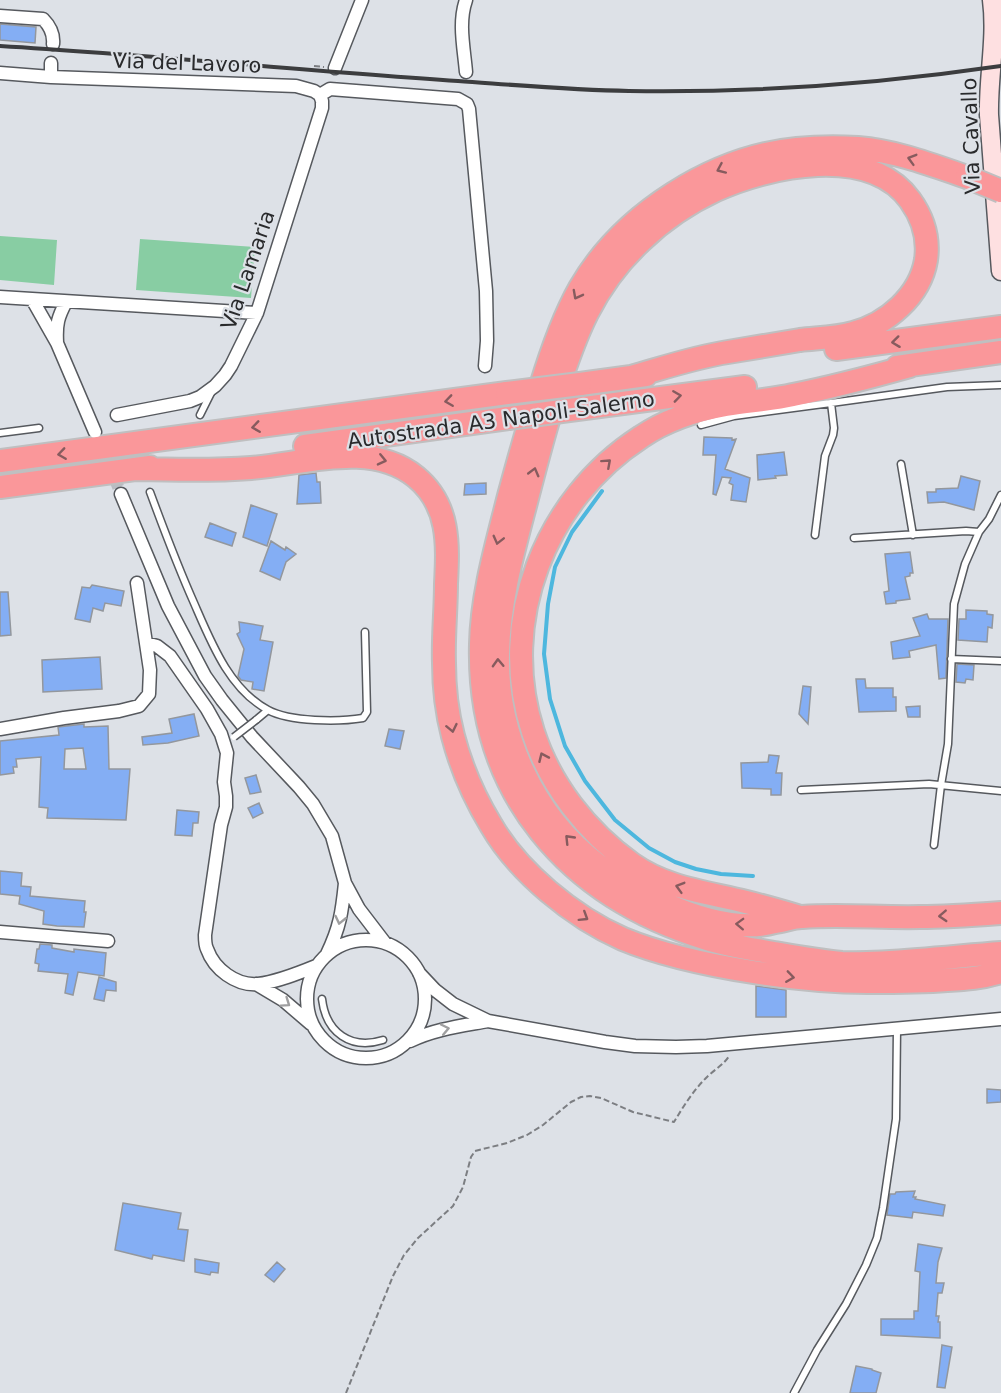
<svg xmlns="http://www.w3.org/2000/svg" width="1001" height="1393" font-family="'DejaVu Sans',sans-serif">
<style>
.green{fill:#88cda3}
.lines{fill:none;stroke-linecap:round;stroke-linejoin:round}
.stream{stroke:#4db7de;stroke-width:4}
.building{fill:#84aef4;stroke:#93979d;stroke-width:1.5;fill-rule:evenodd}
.minor-tunnel{stroke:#b9bcc2;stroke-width:12;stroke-dasharray:12 6;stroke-linecap:butt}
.service-casing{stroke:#56595e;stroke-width:9}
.minor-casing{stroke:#56595e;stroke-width:15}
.secondary-casing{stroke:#56595e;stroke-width:21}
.motorway-casing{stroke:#bfbfc0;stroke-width:26}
.path{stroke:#7c7e82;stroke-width:2;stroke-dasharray:6 3;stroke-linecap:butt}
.service{stroke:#fff;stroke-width:6}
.minor{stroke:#fff;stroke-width:12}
.secondary{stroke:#fee0e1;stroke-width:18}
.motorway{stroke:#fa979a;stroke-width:22}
.rail{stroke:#3c3d3f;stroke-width:4}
.service-bridge-casing{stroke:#56595e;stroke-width:9;stroke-linecap:butt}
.motorway-bridge-casing{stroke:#bfbfc0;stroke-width:26;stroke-linecap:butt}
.service-bridge{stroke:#fff;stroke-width:6}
.motorway-bridge{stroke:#fa979a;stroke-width:22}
.oneway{stroke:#875b5e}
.oneway2{stroke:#9f9fa0}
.labels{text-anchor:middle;stroke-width:4.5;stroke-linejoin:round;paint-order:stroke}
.street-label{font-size:21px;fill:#292a2c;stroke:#dde1e7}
</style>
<rect width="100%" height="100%" fill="#dde1e7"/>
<!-- green -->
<path class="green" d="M0 236 57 240 54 285 0 280Z
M140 239 255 247 251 298 136 290Z"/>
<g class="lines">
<!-- stream -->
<path class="stream" d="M602 491 572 532 555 567 548 604 544 654 550 699 565 746 585 781 615 820 649 848 675 862 696 869 721 874 753 876"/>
</g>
<!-- building -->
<path class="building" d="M0 24 36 27 35 43 0 40Z
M704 437 732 438V440L736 439 725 469 750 478 746 502 731 500 733 485 729 483 731 478 722 477 716 495 713 494 716 455H703Z
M784 452 787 475 775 476 776 478 758 480 757 455Z
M316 473 317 482H320L321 503 297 504 299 475Z
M961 476 980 481 974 510 944 502 928 503 927 492H936V489L958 488Z
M486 483V494L464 495 465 484Z
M251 505 277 514 267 546 243 537Z
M210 523 236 533 232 546 205 537Z
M271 541 285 550 286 547 296 554 286 562 280 580 260 571Z
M910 552 913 573H910V576L905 577 910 599 896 601V603L886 604 884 592 889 591 885 554Z
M92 585 124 591 121 606 105 603 103 611 93 608 90 622 75 619 82 587 90 588Z
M0 592H8L11 635 0 636Z
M966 610 987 611V614L993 615 992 628 988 627 987 642 958 640 959 619H966Z
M927 614 929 619H948L946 678 939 679 936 645 909 651 910 657 893 659 891 642 920 636 913 618Z
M239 622 263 626 260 640 273 642 264 691 252 689 253 682 241 680 238 676 244 649 237 634 240 632Z
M100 657 102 689 43 692 42 660Z
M957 664 974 665 973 680 966 679 965 683 956 682Z
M856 679H865L866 688H893V697H896V711L859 712Z
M803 686 811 687 808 724 799 714Z
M920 706V717H908L906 707Z
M194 714 199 736 168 743 143 745 142 737 172 733 169 719Z
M84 724V727L108 726 109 769H130L126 820 47 818 48 808 39 807 41 757 16 759 17 767H13L14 773 0 775V741L59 735 58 727ZM83 748 86 769H64L65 749Z
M389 729 404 731 400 749 385 746Z
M769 755 779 756 776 773H782L781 795H771V789L742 788 741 763 768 762Z
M256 775 261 792 250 794 245 778Z
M259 803 263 813 253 818 248 808Z
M177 810 199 812 198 823H193L192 836 175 835Z
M0 871 22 873 21 886 31 887 30 896 85 901 84 912H86L84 927 57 926 43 924 44 911 19 904 20 896 0 894Z
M40 944 52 945V948L74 952V949L106 953 104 976 78 972 73 995 65 993 68 974 38 971 39 964 35 963 37 949H39Z
M99 977 116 982V991L106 990 104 1001 94 999Z
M756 986 786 990V1017H756Z
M987 1089 1001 1090V1102L987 1103Z
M915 1191 913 1197H916L915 1199 945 1205 943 1216 913 1212 912 1218 887 1215 890 1194H895L896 1192Z
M123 1203 181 1213 178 1229 188 1230 184 1261 153 1255 152 1259 115 1250Z
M918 1244 942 1248 938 1262 936 1283H944L942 1293H938L936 1316H939L938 1322H940V1338L881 1335V1319H914V1311H918L920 1272 915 1271Z
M195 1259 219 1263 218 1273 211 1272 210 1275 195 1272Z
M277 1262 285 1269 274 1282 265 1275Z
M942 1345 952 1347 945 1388 937 1387Z
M856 1366 872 1369V1370L881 1373 876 1393H850Z"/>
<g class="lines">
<!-- minor-tunnel -->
<path class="minor-tunnel" d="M100 443 121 494"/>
<!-- service casing -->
<g class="service-casing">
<path id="service" d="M200 415 212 391
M701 425 734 416 831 403 947 387 1001 385
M0 433 39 428
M901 464 913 535
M150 492C164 530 178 567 194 603 211 642 229 689 268 710 290 722 339 722 363 718L367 712 365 632
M815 535 825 456 833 435 834 428 831 403
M854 538 966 531 979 532
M951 659 1001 661
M256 720 268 710
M801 790 929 784 1001 791
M934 845 941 785 948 744 954 604 965 564 979 532 989 519 1001 495
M322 999C326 1033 351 1050 383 1040
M794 1393 817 1350 846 1304 866 1265 877 1238 883 1208 896 1119 897 1029"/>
</g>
<!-- minor casing -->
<g class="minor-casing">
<path id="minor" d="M466 0C458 23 464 48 466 72
M0 16 43 19C50 26 54 34 53 44
M335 68 362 0
M0 73 51 77 296 86 314 91 320 95
M51 77V63
M320 95 330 89 458 99 467 104 469 109 486 291 487 341 485 366
M0 297 257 313
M32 299 57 343 95 432
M57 342C56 324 58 317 66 302
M117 415 190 401 200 397 215 386 225 375 231 366 257 313 322 108V101L320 95
M121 494 168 606 205 676 222 700 252 737 299 787 313 804 332 836 345 883 359 909 385 943
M146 643 157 646 170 656 207 709 221 734 227 753 224 782 226 796V807L221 825 205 935C205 940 205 945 207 949 214 969 236 986 258 984 277 982 299 973 316 966
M0 729 64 718 119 711 139 706 149 694 150 670 137 583
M0 932 108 941
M307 999a59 59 0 1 1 118 0a59 59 0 1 1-118 0Z
M327 954C340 927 342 912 345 883
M419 973 435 990 453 1004 488 1021 605 1042 635 1046 676 1047 707 1046 1001 1019
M256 984 283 1000 311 1024
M410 1041C435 1029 461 1026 488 1021"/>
</g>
<!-- secondary casing -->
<g class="secondary-casing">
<path id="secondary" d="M992 0C997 38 988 77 989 115L1001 271"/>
</g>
<!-- motorway casing -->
<g class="motorway-casing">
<path id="motorway" d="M967 177C932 165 896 151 858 148 838 147 817 147 797 149 713 157 623 214 580 288 563 318 551 353 541 386 529 422 519 459 509 496 497 544 482 594 481 644 477 794 569 897 707 939 729 946 752 949 774 953 797 957 819 961 842 963 867 964 893 962 918 960 946 958 973 955 1001 953
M836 349 1001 327
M897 367 1001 352
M631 377C663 368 695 357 728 352 752 348 776 344 800 340 817 338 836 338 853 333 887 324 920 296 926 260 929 239 923 218 910 200 869 144 769 166 716 190 688 203 663 220 641 241 592 287 575 335 555 397 544 432 535 467 526 502 513 552 499 601 498 653 496 734 533 817 599 866 611 875 624 883 637 890 666 906 697 919 730 924 745 926 761 926 775 922 784 921 793 917 802 917 840 914 881 918 920 917 947 917 974 915 1001 913
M580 384 646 375
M577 409 745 387
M305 446 508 418
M0 461 507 393
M136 469C174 470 213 471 251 468 304 464 371 440 416 477 450 505 448 544 446 584 446 610 443 637 444 663 444 687 447 713 453 736 461 767 474 797 491 825 518 872 573 917 623 939 664 956 709 965 753 972 791 978 829 982 868 982 894 982 921 982 947 980 965 979 983 978 1001 972
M0 487 150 467
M797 916C780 911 763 906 746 902 706 892 666 888 632 864 587 832 550 785 533 732 497 621 545 499 641 437 666 420 697 410 726 405 749 401 771 400 793 395 833 387 871 377 910 366"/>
</g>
<!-- path -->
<path class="path" d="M314 66 324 67
M346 1393 393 1276 404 1255 418 1238 453 1206 463 1187 471 1157 475 1151 507 1143 527 1135 543 1125 571 1102 581 1097 590 1096 601 1098 633 1112 674 1122C683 1107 693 1091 705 1079 712 1071 724 1065 729 1056"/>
<!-- service -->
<use href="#service" class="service"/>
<!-- minor -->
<use href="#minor" class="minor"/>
<!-- secondary -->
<use href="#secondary" class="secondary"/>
<!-- motorway -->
<use href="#motorway" class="motorway"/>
<!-- rail -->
<path class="rail" d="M0 46C153 55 305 71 458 81 515 85 572 90 629 91 754 93 878 84 1001 66"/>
<!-- service-bridge casing -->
<g class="service-bridge-casing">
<path id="service-bridge" d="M234 737 256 720"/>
</g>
<!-- motorway-bridge casing -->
<g class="motorway-bridge-casing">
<path id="motorway-bridge" d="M967 177 1001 191
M507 393 580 384
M508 418 577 409"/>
</g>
<!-- service-bridge -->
<use href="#service-bridge" class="service-bridge"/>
<!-- motorway-bridge -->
<use href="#motorway-bridge" class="motorway-bridge"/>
</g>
<!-- one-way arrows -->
<defs><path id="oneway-chevron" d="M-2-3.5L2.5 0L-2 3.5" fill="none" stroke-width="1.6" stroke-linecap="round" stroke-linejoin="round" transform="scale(1.5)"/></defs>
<g class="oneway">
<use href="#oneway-chevron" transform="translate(912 159) rotate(-164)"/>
<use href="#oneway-chevron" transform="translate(721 169) rotate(156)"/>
<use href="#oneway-chevron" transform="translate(577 295) rotate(118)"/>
<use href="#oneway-chevron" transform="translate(896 342) rotate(173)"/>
<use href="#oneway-chevron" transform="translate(677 396) rotate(-8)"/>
<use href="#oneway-chevron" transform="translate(449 401) rotate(172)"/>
<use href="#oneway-chevron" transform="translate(256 427) rotate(172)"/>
<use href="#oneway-chevron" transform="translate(62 454) rotate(172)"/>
<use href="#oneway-chevron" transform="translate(382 460) rotate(13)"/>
<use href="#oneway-chevron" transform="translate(607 463) rotate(-42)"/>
<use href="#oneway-chevron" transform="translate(534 472) rotate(-75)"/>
<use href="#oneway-chevron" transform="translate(498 540) rotate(104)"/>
<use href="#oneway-chevron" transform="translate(498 663) rotate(-92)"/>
<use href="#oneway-chevron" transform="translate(452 728) rotate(78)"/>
<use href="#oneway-chevron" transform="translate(543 757) rotate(-114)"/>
<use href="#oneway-chevron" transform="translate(569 839) rotate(-134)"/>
<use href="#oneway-chevron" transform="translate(680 887) rotate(-164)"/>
<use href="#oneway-chevron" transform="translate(943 916) rotate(177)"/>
<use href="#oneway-chevron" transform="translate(584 917) rotate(32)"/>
<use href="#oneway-chevron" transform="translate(740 924) rotate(-178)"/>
<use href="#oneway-chevron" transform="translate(790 977) rotate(8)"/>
</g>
<g class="oneway2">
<use href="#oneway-chevron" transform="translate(340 920) rotate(103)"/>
<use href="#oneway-chevron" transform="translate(286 1003) rotate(35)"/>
<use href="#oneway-chevron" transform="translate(445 1029) rotate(-12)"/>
</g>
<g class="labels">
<!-- street labels -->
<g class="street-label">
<text transform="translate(187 63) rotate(2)" y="7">Via del Lavoro</text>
<text transform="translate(971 136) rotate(-92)" y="7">Via Cavallo</text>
<text transform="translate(248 270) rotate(-71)" y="7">Via Lamaria</text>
<text transform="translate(501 420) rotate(-8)" y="7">Autostrada A3 Napoli-Salerno</text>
</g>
</g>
</svg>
